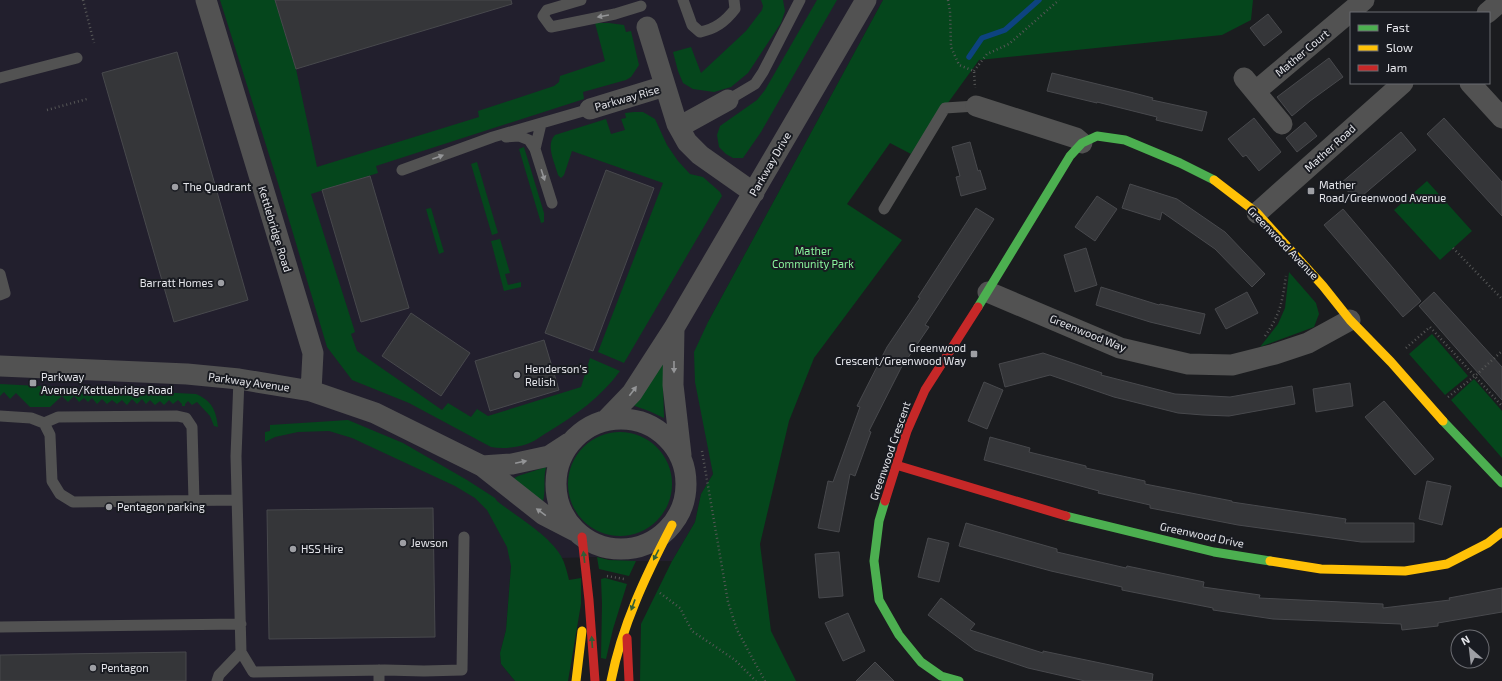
<svg xmlns="http://www.w3.org/2000/svg" width="1502" height="681" font-family="'Exo 2',sans-serif">
<style>
.industrial{fill:#221f2d}
.green{fill:#05461c}
.lines{fill:none;stroke-linecap:round;stroke-linejoin:round}
.stream{stroke:#0d4380;stroke-width:5.5}
.building{fill:#353639;stroke:#48494d}
.path{stroke:#565757;stroke-width:2.5;stroke-dasharray:1 3;stroke-linecap:butt}
.lane{stroke:#525252;stroke-width:11}
.street{stroke:#525252;stroke-width:21}
.fast{stroke:#4caf50;stroke-width:9}
.slow{stroke:#ffc107;stroke-width:9}
.jam{stroke:#c62828;stroke-width:9}
.oneway{fill:#949597}
.oneway2{fill:#305e36}
.poi-dot{fill:#9e9fa4;stroke:#191b21;stroke-width:1.5}
.labels{text-anchor:middle;stroke-width:4;stroke-linejoin:round;paint-order:stroke}
.street-label{font-size:11px;fill:#e5e6eb;stroke:#191b21}
.poi-label{font-size:11px;fill:#e5e6eb;stroke:#191b21;text-anchor:start}
.park-label{font-size:11px;fill:#8bf69e;stroke:#191b21}
</style>
<rect width="100%" height="100%" fill="#1b1c1f"/>
<!-- industrial -->
<path class="industrial" d="M0 0H883L708 322V441L713 474 701 494 695 522 672 561H618L597 557 562 558 511 566 506 630 500 653 501 664 515 681H0Z"/>
<!-- green -->
<path class="green" d="M220 0H275L296 69 317 167 479 117 478 111 554 86 559 82 560 76 605 61 595 23H609L624 25 626 32 631 31 639 65 631 77 626 80 583 92 584 99 376 166 378 173 311 194 355 332 351 334 357 351 442 410 448 403 471 417 477 409 488 416 581 387 590 358 620 371C601 397 576 415 548 432 541 436 534 442 527 444 515 448 502 449 491 447L409 403 352 380 327 347 278 183Z
M761 0H783L785 11 781 23 748 73 731 87 714 92 693 89 683 83 678 71 673 52 691 47 701 73 746 31 762 10 763 6Z
M817 0H837L761 132 743 158H733L726 154 719 147 717 135 720 126 757 100 765 90Z
M883 0H1253L1251 20 1222 35 979 60 911 154 890 143 847 204 902 240 814 358 789 421 760 544 771 631 796 681H640L641 624 672 561 695 522 701 494 713 474 695 382 694 352 708 322Z
M634 112H643L655 119 667 145 678 161 690 174 703 177 720 192 722 196 624 363 598 352 663 183 572 151 564 175 561 178 558 175C555 163 545 145 555 135L606 119 611 134 625 130 621 119 626 118 625 113Z
M524 147 544 213V222L541 223 519 149Z
M477 162 498 233 492 235 471 164Z
M1427 181 1472 231 1440 260 1394 210Z
M431 208 444 252 439 254 426 209Z
M500 239 510 273 505 274 508 285 521 282V287L504 291 491 241Z
M1289 272 1316 303 1319 314 1314 327 1260 347 1278 324 1285 308Z
M1432 334 1468 376 1445 395 1409 354Z
M664 358 663 382 664 418 649 411 632 405Z
M1474 379 1502 411V458L1451 400Z
M0 384 196 394C212 401 216 410 218 427L214 426 210 416 197 402 192 405 188 401 185 404V406H182V404L178 400 173 404 169 400 164 405 160 401 155 405 150 400 146 404 142 399 137 404 132 399 127 405 122 400 117 404 112 400 107 404 102 399 97 404 92 398 88 402 84 398 79 402 74 396 68 402 62 396 50 407H30L16 393 10 399 4 392 0 396Z
M348 420 403 443 467 480 495 498 497 501C517 517 548 534 561 556 565 563 567 572 569 580L581 578V604L568 681H515L501 664 500 653 506 630 511 566 507 547 487 510 475 498 455 486 352 438 329 431 298 432 275 437 265 442V432L270 431V425Z
M568 484a52 52 0 1 1 104 0a52 52 0 1 1-104 0Z
M546 467C543 479 546 490 543 501L541 502 511 480 518 476Z
M597 557 609 560 636 561 629 576 599 569Z
M605 578 627 584 613 629 606 659 601 658 602 604 601 579Z"/>
<g class="lines">
<!-- stream -->
<path class="stream" d="M969 57 982 38 1005 30 1039 0"/>
</g>
<!-- building -->
<path class="building" d="M275 0H511L512 4 296 69Z
M1268 14 1282 32 1264 46 1250 28Z
M177 52 248 300 174 322 102 73Z
M1329 58 1343 77 1310 101 1292 116 1277 97Z
M1052 73 1130 92 1153 98 1152 100 1207 112 1202 131 1156 120 1157 117 1097 102V103L1047 91Z
M1254 118 1281 152 1259 171 1246 155 1243 157 1228 139Z
M1444 118 1502 182V216L1427 134Z
M1305 122 1317 136 1297 152 1286 138Z
M1401 132 1416 150 1356 201 1341 183Z
M970 142 978 171 980 170 986 189 961 196 956 177 960 176 952 147Z
M606 170 654 188 593 351 545 333Z
M370 176 409 308 361 322 322 190Z
M1130 184 1177 199 1225 232 1265 274 1252 287 1215 249 1162 212 1160 220 1122 208Z
M1097 196 1117 209 1095 241 1075 227Z
M976 208 994 219 925 325 929 327 901 368 869 431 871 432 855 476 850 474 839 532 818 528 828 481 833 482 860 407 857 406 887 347 920 298 918 297Z
M1343 209 1421 301 1403 317 1324 225Z
M1086 248 1097 285 1075 292 1064 255Z
M1101 287 1159 305 1160 304 1205 314 1200 334 1150 322 1096 305Z
M1247 292 1258 313 1226 329 1215 309Z
M1434 292 1502 367V400L1419 306Z
M411 313 470 353 441 396 382 356Z
M544 340 559 390 490 411 475 361Z
M1043 353 1102 373 1101 375 1175 394 1230 397 1292 386 1295 404 1229 416 1203 415 1178 413 1114 397 1050 375 1005 387 999 364Z
M984 382 1003 390 987 429 968 421Z
M1350 383 1353 406 1316 412 1313 389Z
M1384 401 1434 459 1415 475 1365 417Z
M990 437 1030 448 1029 452 1086 466V468L1145 481V484L1232 501V502L1346 519 1345 523H1414V542H1361L1238 525 1150 508V505L1098 493 1099 491 984 460Z
M1427 481 1451 486 1442 525 1419 519Z
M433 508 435 637 269 639 267 510Z
M966 523 1057 549V552L1126 568 1127 566 1204 582 1203 587 1260 595 1259 598 1383 604V608L1450 600 1449 598 1502 588V612L1438 623V626L1402 630 1401 624 1273 619 1213 610V608L1122 590V587L1051 571 959 546Z
M928 538 949 543 939 582 918 577Z
M839 552 843 596 819 598 815 554Z
M941 598 975 624 970 630 1043 653V651L1153 674 1152 681H1085L1028 668 975 650 928 615Z
M848 613 865 651 843 661 825 623Z
M186 652V681H0V655Z
M875 662 894 681H856Z"/>
<g class="lines">
<!-- path -->
<path class="path" d="M83 0 94 43
M948 0 950 11 951 47 959 65 974 71 975 88
M974 71 987 54 1009 44 1059 0
M47 110 87 99
M1453 248 1502 299
M1265 336C1281 313 1282 302 1286 276
M1406 348 1430 327 1502 406
M1448 397 1475 376 1502 351
M702 451 728 602 737 630 765 681
M607 576 624 579
M660 593 680 608 692 631 735 660 756 681"/>
<!-- lane -->
<path class="lane" d="M581 0 547 10 543 16 551 27 615 14 641 6
M683 0 692 25 700 32C715 29 725 22 735 9L734 0
M0 78 77 58
M728 100 755 84 763 72 800 0
M541 124 535 149 552 203
M506 137 519 136 529 140 535 149
M402 170 493 137 590 109
M884 209 945 108 976 106
M0 274 5 293 0 295
M239 379 236 456 241 652 253 672 385 670 424 671 462 670 464 537
M0 416 31 418 44 423 50 435 52 481 60 494 73 502 237 500
M44 423 58 417 177 416 186 418 192 427 194 501
M0 627 241 624
M379 670V681
M217 681 219 675 241 652"/>
<!-- street -->
<path class="street" d="M206 0 313 353 311 391
M1487 13 1502 0
M647 27 677 124 687 142 700 155 754 193
M1244 78 1282 124
M1470 83 1502 118
M1256 91 1364 0
M976 106 1076 138 1082 143
M590 109 665 86
M679 127 728 100
M1257 213 1403 83
M988 292 1120 348 1188 364 1232 365 1275 354 1308 343 1350 320
M674 328 673 385 681 455
M0 366 187 374 239 379 311 391 375 413 482 466 544 515 575 531
M556 484a65 65 0 1 1 130 0a65 65 0 1 1-130 0Z
M606 420 632 393 674 328 866 0
M482 466 512 464 549 456 569 443"/>
<!-- fast -->
<path class="fast" d="M978 307 1070 156 1082 143 1097 136 1125 140 1180 163 1214 180
M1443 421 1502 483
M885 501 879 521 874 561 879 600 899 635 921 662 941 676 959 681
M1066 516 1214 552 1270 561"/>
<!-- slow -->
<path class="slow" d="M1214 180 1257 213 1323 286 1350 320 1391 362 1443 421
M1270 561 1321 569 1405 571 1447 564 1488 543 1502 532
M576 681 582 631
M611 681C622 625 646 575 672 525"/>
<!-- jam -->
<path class="jam" d="M896 465 1066 516
M885 501 907 431 925 390 978 307
M582 537 589 600 595 681
M627 638 629 681"/>
</g>
<!-- one-way arrows -->
<defs><path id="oneway-solid" d="M-6-.8H1V-3.2L6.5 0L1 3.2V.8H-6Z"/></defs>
<g class="oneway">
<use href="#oneway-solid" transform="translate(603 16) rotate(170)"/>
<use href="#oneway-solid" transform="translate(438 157) rotate(-20)"/>
<use href="#oneway-solid" transform="translate(543 175) rotate(72)"/>
<use href="#oneway-solid" transform="translate(674 367) rotate(90)"/>
<use href="#oneway-solid" transform="translate(633 391) rotate(-53)"/>
<use href="#oneway-solid" transform="translate(521 462) rotate(-12)"/>
<use href="#oneway-solid" transform="translate(541 512) rotate(-144)"/>
</g>
<g class="oneway2">
<use href="#oneway-solid" transform="translate(656 555) rotate(117)"/>
<use href="#oneway-solid" transform="translate(584 557) rotate(-97)"/>
<use href="#oneway-solid" transform="translate(633 605) rotate(110)"/>
<use href="#oneway-solid" transform="translate(592 642) rotate(-94)"/>
</g>
<!-- markers -->
<g class="poi-dot">
<circle cx="175" cy="187" r="4"/>
<rect x="1307" y="187" width="8" height="8" rx="2"/>
<circle cx="221" cy="283" r="4"/>
<rect x="970" y="350" width="8" height="8" rx="2"/>
<circle cx="517" cy="375" r="4"/>
<rect x="29" y="379" width="8" height="8" rx="2"/>
<circle cx="109" cy="507" r="4"/>
<circle cx="403" cy="543" r="4"/>
<circle cx="293" cy="549" r="4"/>
<circle cx="93" cy="668" r="4"/>
</g>
<g class="labels">
<!-- street labels -->
<g class="street-label">
<text transform="translate(1302 53) rotate(-40)" y="4">Mather Court</text>
<text transform="translate(627 98) rotate(-16)" y="4">Parkway Rise</text>
<text transform="translate(1330 148) rotate(-42)" y="4">Mather Road</text>
<text transform="translate(770 164) rotate(-60)" y="4">Parkway Drive</text>
<text transform="translate(275 229) rotate(73)" y="4">Kettlebridge Road</text>
<text transform="translate(1283 243) rotate(46)" y="4">Greenwood Avenue</text>
<text transform="translate(1088 333) rotate(22)" y="4">Greenwood Way</text>
<text transform="translate(249 382) rotate(8)" y="4">Parkway Avenue</text>
<text transform="translate(890 451) rotate(-71)" y="4">Greenwood Crescent</text>
<text transform="translate(1202 535) rotate(12)" y="4">Greenwood Drive</text>
</g>
<!-- poi labels -->
<g class="poi-label">
<text x="1319" y="189">Mather<tspan x="1319" dy="13">Road/Greenwood Avenue</tspan></text>
<text x="183" y="191">The Quadrant</text>
<text x="213" y="287" text-anchor="end">Barratt Homes</text>
<text x="966" y="352" text-anchor="end">Greenwood<tspan x="966" dy="13">Crescent/Greenwood Way</tspan></text>
<text x="525" y="373">Henderson's<tspan x="525" dy="13">Relish</tspan></text>
<text x="41" y="381">Parkway<tspan x="41" dy="13">Avenue/Kettlebridge Road</tspan></text>
<text x="117" y="511">Pentagon parking</text>
<text x="411" y="547">Jewson</text>
<text x="301" y="553">HSS Hire</text>
<text x="101" y="672">Pentagon</text>
</g>
<!-- park labels -->
<g class="park-label">
<text x="813" y="255">Mather<tspan x="813" dy="13">Community Park</tspan></text>
</g>
</g>
<!-- legend -->
<rect x="1350" y="12" width="140" height="72" fill="#191b21" stroke="#6b6c72"/>
<rect x="1358" y="25" width="20" height="6" fill="#4caf50" stroke="#6b6c72"/>
<text x="1386" y="32" font-size="12" fill="#e5e6eb">Fast</text>
<rect x="1358" y="45" width="20" height="6" fill="#ffc107" stroke="#6b6c72"/>
<text x="1386" y="52" font-size="12" fill="#e5e6eb">Slow</text>
<rect x="1358" y="65" width="20" height="6" fill="#c62828" stroke="#6b6c72"/>
<text x="1386" y="72" font-size="12" fill="#e5e6eb">Jam</text>
<!-- north arrow -->
<g transform="translate(1470 649) rotate(332)"><circle r="19" fill="#191b21" stroke="#6b6c72"/>
<path d="M0-3L7 15L0 10L-7 15Z" fill="#9e9fa4"/>
<text y="-6" font-size="11" font-weight="bold" text-anchor="middle" fill="#e5e6eb">N</text>
</g>
</svg>
